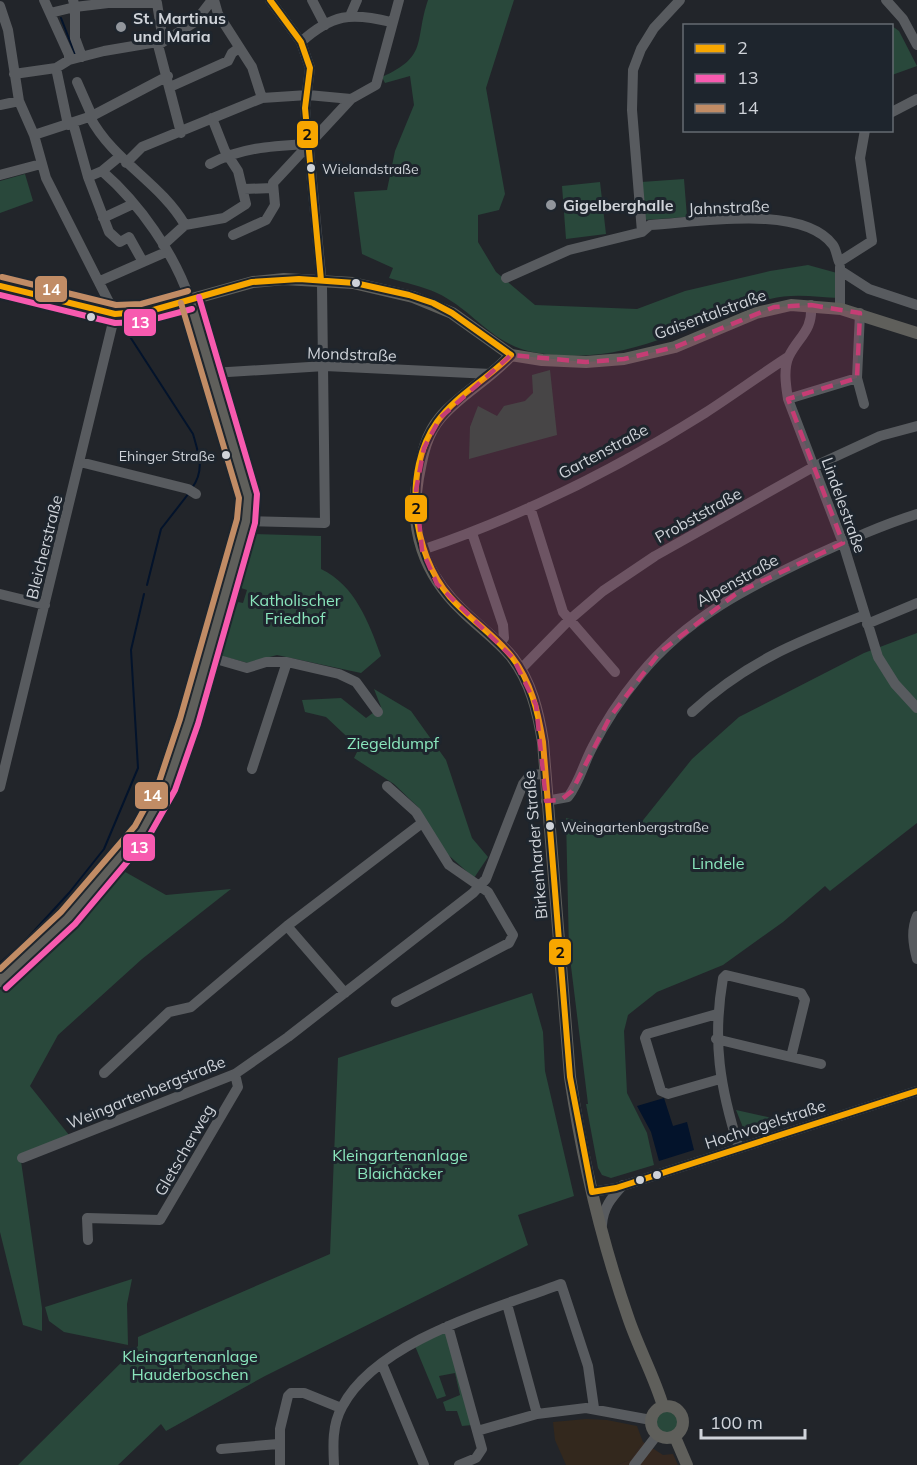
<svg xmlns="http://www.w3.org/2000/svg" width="917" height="1465" font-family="Mulish,sans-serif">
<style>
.education{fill:#33281d}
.medical{fill:#352820}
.green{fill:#29483b}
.water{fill:#03132b}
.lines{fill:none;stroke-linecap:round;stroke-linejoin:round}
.stream{stroke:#03132b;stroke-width:2}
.minor{stroke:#585b5f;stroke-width:10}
.major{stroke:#5f5f5b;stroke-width:12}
.bus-1-casing{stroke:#1e252d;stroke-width:10}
.bus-2-casing{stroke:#1e252d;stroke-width:10}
.bus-3-casing{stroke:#1e252d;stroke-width:10}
.bus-1{stroke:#f7a600;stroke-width:6}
.bus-2{stroke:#f75aaf;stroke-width:6}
.bus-3{stroke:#c18c65;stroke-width:6}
.marked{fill:#c53d74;fill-opacity:0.2;stroke:#c53d74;stroke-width:4.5;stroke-dasharray:12 8;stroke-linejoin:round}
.poi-dot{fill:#92969c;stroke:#1e252d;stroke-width:2}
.bus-dot{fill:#cfd3d9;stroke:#1e252d;stroke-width:2}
.labels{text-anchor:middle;stroke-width:6;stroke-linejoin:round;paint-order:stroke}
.bus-label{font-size:14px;fill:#cfd3d9;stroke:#1e252d;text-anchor:start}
.poi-label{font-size:16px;font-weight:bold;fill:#cfd3d9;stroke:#1e252d;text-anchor:start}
.street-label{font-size:16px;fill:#cfd3d9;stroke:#1e252d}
.park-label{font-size:16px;fill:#8ae6bd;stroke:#1e252d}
.line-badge{stroke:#1e252d;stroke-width:2}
.badge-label{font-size:16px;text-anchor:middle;font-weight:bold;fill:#fff}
.pale-badge-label{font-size:16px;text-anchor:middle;font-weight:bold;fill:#111}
</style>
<rect width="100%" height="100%" fill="#22252a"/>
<!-- education -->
<path class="education" d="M586 1419 607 1420 637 1426 643 1442 630 1460 617 1465H566L555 1440 553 1422Z"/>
<!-- medical -->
<path class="medical" d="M643 1442 663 1455 673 1454 678 1465H617L630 1460Z"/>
<!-- green -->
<path class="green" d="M428 0H514L486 88 505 194 499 210 478 215V242L496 272 535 305 637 309 685 291 770 271 808 265 837 273 839 298C817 297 792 293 770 299 685 322 634 367 538 353 493 347 474 310 437 293 422 286 405 283 389 278L393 268 362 254 354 192 387 190 395 151 414 105 410 76 385 83 382 77C429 56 414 41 428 0Z
M892 26 899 31 917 66 892 75Z
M25 174 33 201 0 213V181Z
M684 179 687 217 644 220 641 182Z
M600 182 606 234 566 239 562 186Z
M550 370 557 435 469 459 470 427 478 406 497 416 504 406 525 401 533 393 532 375Z
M251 534 321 536V569C355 585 369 623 381 656L361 673 277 655 248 663 218 655 227 622 232 618 238 602 243 603 247 590 241 588Z
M917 633V823L830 891 825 886 783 922 723 965 657 992 628 1015 624 1031 627 1093 647 1133 654 1165 611 1178 602 1175 598 1168 586 1104H588L569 950 566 818 632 834 692 759 739 717 864 653Z
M374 689 411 711 446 760 472 838 488 857 474 878 445 852 418 807 394 784 354 758 359 748 326 717 305 712 302 700 341 698 366 718 381 707Z
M120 869 166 895 231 889 142 959 58 1035 30 1086 69 1135 20 1154 42 1308V1331L23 1325 0 1232V990L83 918Z
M532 993 543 1032 545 1071 574 1196 518 1215 528 1245 265 1376 166 1431 161 1424 118 1465H18L138 1346V1337L330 1254 338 1058Z
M736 1110 790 1122 746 1135Z
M132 1279 127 1304 128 1345 64 1332 49 1321 45 1307Z
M441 1332 446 1334 472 1425 462 1426 457 1411H446L443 1402 460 1395 455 1373 439 1376 446 1396 437 1399 415 1346Z
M656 1422a12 12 0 1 1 24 0a12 12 0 1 1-24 0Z"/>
<!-- water -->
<path class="water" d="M664 1098 673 1126 687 1122 694 1150 659 1161 651 1132 637 1106Z"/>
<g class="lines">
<!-- stream -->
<path class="stream" d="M61 18 75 54
M125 329 193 434C199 455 205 470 192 488
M147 585 161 529 189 493
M0 963 23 943 69 893 104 849 138 768 131 650 144 594"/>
<!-- minor -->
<path class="minor" d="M44 0 69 55V60
M214 0 218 14 252 67 262 98
M312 0 325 25
M886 0 903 19 917 45
M0 6 8 30 19 101 34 135 46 178 115 314 0 787
M50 13 75 7 73 0
M350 16 357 0
M301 42C332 14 351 12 391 22
M82 57 75 38V7L108 3H157L163 41
M56 68 68 125
M14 74 56 68 69 60 104 51 163 41
M77 82 92 116
M170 87 228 61 232 53 239 48
M0 105 19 101
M892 112 917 99
M90 117C113 161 161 183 185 225
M73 123 88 177 102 171 119 157
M181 133 158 45 195 22 212 0
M34 135 92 116 168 76
M126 163 142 147 262 98 308 95 351 99
M210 164C242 147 274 146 309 144
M102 171C140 204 174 253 190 300
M0 175 41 164
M88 177 109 232 120 242 129 237 143 262
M244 189 273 188
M103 218 133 204
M642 232 632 110 633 70 641 49 654 28 680 0
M233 235 266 220 275 205 273 183 351 99 376 85 399 0
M163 245 185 225 224 218 246 204 238 171 225 151 212 118
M840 267V308
M841 271 869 289 917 305
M506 278 569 250 642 232 650 225C695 223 801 203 833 245 836 249 837 257 839 262L872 241 860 158 865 130
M100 281 166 252
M811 305C813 331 799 336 789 356 783 369 786 386 788 399L843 543 878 657 895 684 917 708
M212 373 325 366 491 374
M857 378 864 404
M788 399 857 378 860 313
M80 462 188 489 196 494
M530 507 563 612 615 672
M246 521 325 523 322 286 305 108 310 68 301 42 270 0
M472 533 503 625 504 638 500 643
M422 550C519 517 618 468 705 413 733 395 760 375 788 357
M0 594 45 605
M867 624 917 603
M209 657 247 668 266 662H287L339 674 356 682 378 712
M520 670 568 621 603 591 655 556 815 466 880 436 917 426
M692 712C746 662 797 642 865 615
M252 769 287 662
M387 786 416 812 449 865 488 892 513 935 509 943 396 1002
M546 801 568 797C579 783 584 763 592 748 605 722 622 697 640 675 686 618 750 586 816 555 849 540 882 525 917 514
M917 916C911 930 913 944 917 959
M287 926 345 993
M717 1014 647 1034 645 1038 661 1091 668 1094 720 1079
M716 1039 791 1057 805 1000 801 993 726 975 723 978C712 1041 720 1088 739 1148
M791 1057 821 1064
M104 1073 169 1012 191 1007 287 926 422 823
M22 1158 235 1074 288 1037 473 893 486 879 523 784 530 775 545 774
M592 1192 616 1188 917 1091
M602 1225C603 1208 611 1198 623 1185
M88 1240 87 1218 160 1220 238 1087 235 1074
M507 1304 537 1414
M448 1326 482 1449 476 1458 459 1465
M382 1364 424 1465
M477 1431 537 1414 586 1408 651 1420
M221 1449 278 1444
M280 1465V1429L288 1396 291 1393H304L341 1408
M334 1465C333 1445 332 1425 342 1407 377 1340 495 1309 561 1284L588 1366 594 1408
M634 1465 657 1435"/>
<!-- major -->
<path class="major" d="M0 286 115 314 142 313 253 282 284 279 353 283 413 297 452 313 511 355 542 360 586 362 624 359 675 347 756 313 791 305 841 309 917 333
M511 355C490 379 460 394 440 418 425 436 422 457 418 478 409 529 424 574 462 610 478 626 497 639 512 657 531 682 538 711 543 742L570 1077C582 1158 601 1239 628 1317 638 1347 654 1376 663 1406
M0 981 68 918 142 831 153 812 167 786 189 722 246 521 248 497 190 300
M651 1422a16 16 0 1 1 32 0a16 16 0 1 1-32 0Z
M675 1437 687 1465"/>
<!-- bus-1 casing -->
<g class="bus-1-casing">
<path id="bus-1" d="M270 0 301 42 310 68 305 108 321 280
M0 286 115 314 150 311 252 282 299 279 355 283 409 295 433 303 452 313 511 355C488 379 456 395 437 422 402 471 412 553 450 597 469 619 494 634 512 657 531 681 538 712 543 742L570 1077 592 1192
M592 1192 616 1188 917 1091"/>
</g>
<!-- bus-2 casing -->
<g class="bus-2-casing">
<path id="bus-2" d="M0 295 115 323 143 322 192 309
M6 988 75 924 149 836 175 790 198 724 255 523 257 494 199 297"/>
</g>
<!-- bus-3 casing -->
<g class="bus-3-casing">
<path id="bus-3" d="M2 277 116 305 141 304 188 291
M0 969 61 912 135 826 159 782 180 719 237 519 239 498 181 303"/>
</g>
<!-- bus-1 -->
<use href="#bus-1" class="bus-1"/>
<!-- bus-2 -->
<use href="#bus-2" class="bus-2"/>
<!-- bus-3 -->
<use href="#bus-3" class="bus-3"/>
</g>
<!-- marked area -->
<path class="marked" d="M811 305 860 313 857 378 788 399 843 543 737 593 660 652 610 717 572 791 561 800 546 801 536 705 513 658 437 584 422 550 416 490 424 448 440 418 511 355 586 362 624 359 675 347 774 307Z"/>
<!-- markers -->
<g class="poi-dot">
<circle cx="121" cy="27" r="6"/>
<circle cx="551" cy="205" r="6"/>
</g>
<g class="bus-dot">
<circle cx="311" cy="168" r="5"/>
<circle cx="356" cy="283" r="5"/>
<circle cx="91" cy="317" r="5"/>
<circle cx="226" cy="455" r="5"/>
<circle cx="550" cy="826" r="5"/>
<circle cx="657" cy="1175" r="5"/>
<circle cx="640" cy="1180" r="5"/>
</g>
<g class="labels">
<!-- bus labels -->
<g class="bus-label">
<text x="322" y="174">Wielandstraße</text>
<text x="215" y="461" text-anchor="end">Ehinger Straße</text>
<text x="561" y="832">Weingartenbergstraße</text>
</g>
<!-- poi labels -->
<g class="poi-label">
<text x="133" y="24">St. Martinus<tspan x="133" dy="18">und Maria</tspan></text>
<text x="563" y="211">Gigelberghalle</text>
</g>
<!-- street labels -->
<g class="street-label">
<text transform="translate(729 207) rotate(-2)" y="6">Jahnstraße</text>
<text transform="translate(710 314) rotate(-20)" y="6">Gaisentalstraße</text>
<text transform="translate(352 354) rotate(2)" y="6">Mondstraße</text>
<text transform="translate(603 451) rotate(-28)" y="6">Gartenstraße</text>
<text transform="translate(844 505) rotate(70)" y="6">Lindelestraße</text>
<text transform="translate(698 515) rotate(-29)" y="6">Probststraße</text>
<text transform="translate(44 547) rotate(-76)" y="6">Bleicherstraße</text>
<text transform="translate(737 580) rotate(-29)" y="6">Alpenstraße</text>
<text transform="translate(535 845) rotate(-95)" y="6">Birkenharder Straße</text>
<text transform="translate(146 1092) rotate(-22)" y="6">Weingartenbergstraße</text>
<text transform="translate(765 1124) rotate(-18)" y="6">Hochvogelstraße</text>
<text transform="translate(184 1150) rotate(-60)" y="6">Gletscherweg</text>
</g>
<!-- park labels -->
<g class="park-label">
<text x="295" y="606">Katholischer<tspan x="295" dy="18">Friedhof</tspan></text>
<text x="393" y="749">Ziegeldumpf</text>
<text x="718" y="869">Lindele</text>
<text x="400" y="1161">Kleingartenanlage<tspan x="400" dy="18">Blaichäcker</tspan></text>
<text x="190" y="1362">Kleingartenanlage<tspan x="190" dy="18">Hauderboschen</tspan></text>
</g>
</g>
<g class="line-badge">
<rect x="296" y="120" width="23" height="29" rx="6" fill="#f7a600"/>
<rect x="34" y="275" width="34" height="28" rx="6" fill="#c18c65"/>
<rect x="123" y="308" width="34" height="29" rx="6" fill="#f75aaf"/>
<rect x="404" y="494" width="24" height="29" rx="6" fill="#f7a600"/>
<rect x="134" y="781" width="35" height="29" rx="6" fill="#c18c65"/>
<rect x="122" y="833" width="34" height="29" rx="6" fill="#f75aaf"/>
<rect x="548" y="938" width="24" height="28" rx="6" fill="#f7a600"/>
</g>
<g class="badge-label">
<text x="51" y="295">14</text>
<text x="140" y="328">13</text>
<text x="152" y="801">14</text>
<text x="139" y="853">13</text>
</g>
<g class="pale-badge-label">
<text x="307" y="140">2</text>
<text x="416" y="514">2</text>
<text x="560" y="958">2</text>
</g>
<!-- legend -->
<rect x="683" y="24" width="210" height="108" fill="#1e252d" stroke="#656b72" stroke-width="1.5"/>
<rect x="695" y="44" width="30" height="9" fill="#f7a600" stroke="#656b72" stroke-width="1.5"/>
<text x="737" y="54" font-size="18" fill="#cfd3d9">2</text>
<rect x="695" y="74" width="30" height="9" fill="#f75aaf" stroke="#656b72" stroke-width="1.5"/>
<text x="737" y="84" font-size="18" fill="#cfd3d9">13</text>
<rect x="695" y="104" width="30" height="9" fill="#c18c65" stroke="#656b72" stroke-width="1.5"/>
<text x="737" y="114" font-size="18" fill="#cfd3d9">14</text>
<!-- scale -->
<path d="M701 1429v9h104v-9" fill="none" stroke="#cfd3d9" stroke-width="3"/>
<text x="710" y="1429" font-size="18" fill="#cfd3d9" stroke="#1e252d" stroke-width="4.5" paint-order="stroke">100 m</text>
</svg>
